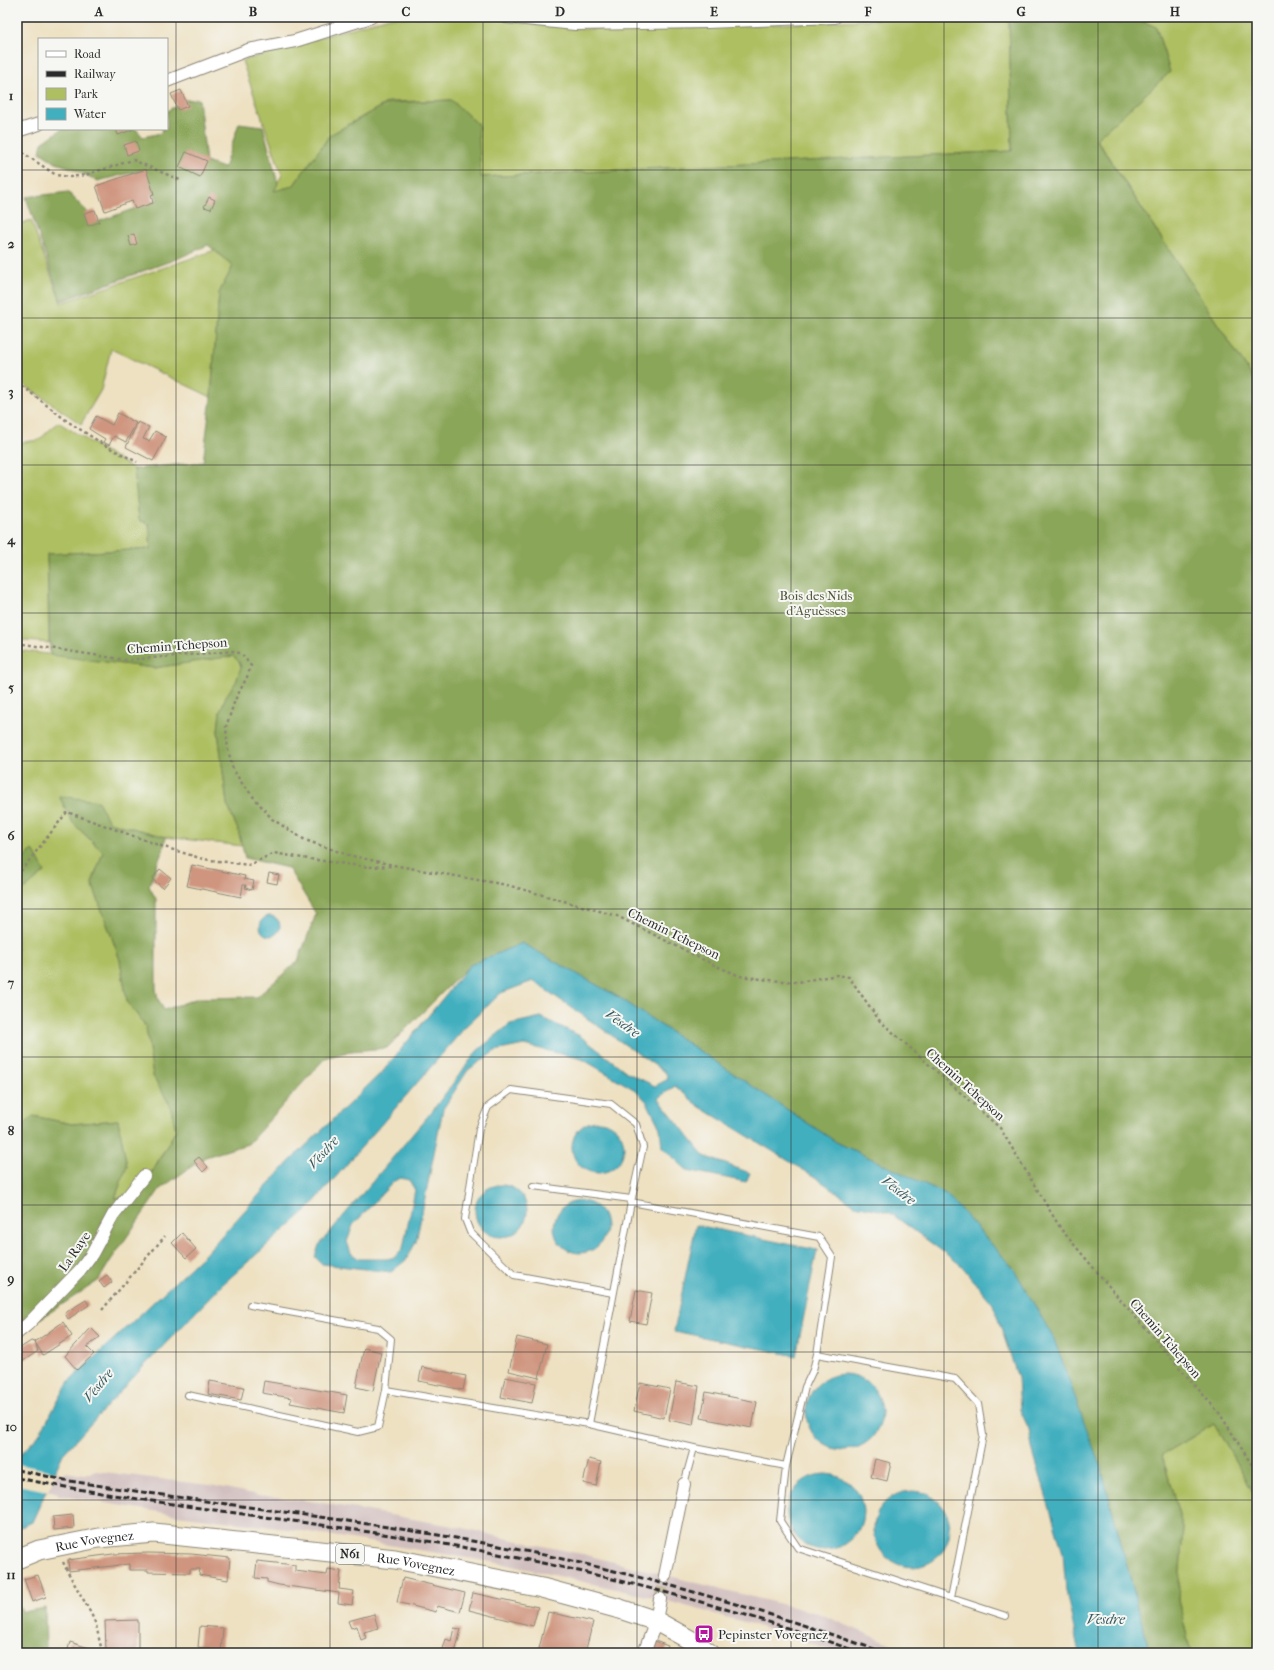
<svg xmlns="http://www.w3.org/2000/svg" width="1274" height="1670" font-family="'IM FELL French Canon',serif">
<style>
.industrial{fill:#d1bfbf}
.green{fill:#aebf62;stroke:#6c7546}
.forest{fill:#8aa658;stroke:#5a6842}
.water{fill:#42afbf;stroke:#366d75;fill-rule:evenodd}
.pier{fill:#eee1c2}
.building{fill:#cf957f}
.lines{fill:none;stroke-linecap:round;stroke-linejoin:round}
.minor-tunnel{stroke:#c7bda4;stroke-width:12;stroke-dasharray:12 6;stroke-linecap:butt}
.service-casing{stroke:#8c8676;stroke-width:8}
.minor-casing{stroke:#8c8676;stroke-width:14}
.primary-casing{stroke:#8c8676;stroke-width:21}
.path{stroke:#8c8676;stroke-width:2.5;stroke-dasharray:3 3;stroke-linecap:butt}
.service{stroke:#fff;stroke-width:6}
.minor{stroke:#fff;stroke-width:12}
.primary{stroke:#fff;stroke-width:19}
.rail{stroke:#2b2b2b;stroke-width:3;stroke-dasharray:6 3;stroke-linecap:butt}
.grid{fill:none;stroke:#2b2b2b;stroke-width:1;stroke-opacity:0.55}
.labels{text-anchor:middle;stroke-width:4;stroke-linejoin:round;paint-order:stroke}
.shield{fill:#f6f6f2;stroke:#686867;stroke-width:1}
.shield-label{font-size:12px;font-weight:bold;fill:#2b2b2b}
.park-label{font-size:13px;fill:#52573c;stroke:#f6f6f2}
.street-label{font-size:13px;fill:#2b2b2b;stroke:#f6f6f2}
.poi-label{font-size:13px;fill:#2b2b2b;stroke:#f6f6f2;text-anchor:start}
.water-label{font-size:14px;font-style:italic;fill:#33595f;stroke:#f6f6f2}
.neatline{fill:none;stroke:#2b2b2b;stroke-width:1.5}
.grid-label{font-size:13px;text-anchor:middle;font-weight:bold;fill:#2b2b2b}
</style>
<rect width="100%" height="100%" fill="#f6f6f2"/>
<filter id="ink" filterUnits="userSpaceOnUse"><feTurbulence type="fractalNoise" baseFrequency=".025" numOctaves="2"/><feDisplacementMap in="SourceGraphic" scale="8" xChannelSelector="R" yChannelSelector="G"/><feConvolveMatrix kernelMatrix="1 2 1 2 8 2 1 2 1" color-interpolation-filters="sRGB"/></filter>
<filter id="wash" filterUnits="userSpaceOnUse"><feTurbulence type="fractalNoise" baseFrequency=".012" numOctaves="4" result="noise"/><feDisplacementMap in="SourceGraphic" scale="16" xChannelSelector="R" yChannelSelector="G"/><feGaussianBlur stdDeviation="0.9" result="paint"/><feColorMatrix in="noise" values="0 0 0 0 0 0 0 0 0 0 0 0 0 0 0 0 0 1.4 0 .05"/><feComposite in="paint" operator="in"/></filter>
<g filter="url(#wash)">
<rect width="100%" height="100%" fill="#eee1c2"/>
<!-- industrial -->
<path class="industrial" d="M17 1464 65 1474 66 1472 84 1475 96 1471 216 1486 258 1495 317 1502 464 1528 504 1538 582 1554 817 1613 913 1653H838L751 1624 660 1599 504 1564 303 1531 177 1515 58 1495V1493L17 1485Z"/>
<!-- green -->
<path class="green" d="M389 17H482L583 29 716 27 924 17H1009L1012 151 480 177 477 124 451 100 388 102 330 135 293 186 272 192 282 175 242 61Z
M1132 17H1257V384L1096 138 1170 72 1156 27Z
M31 220 61 303 247 239 219 293 211 397 111 349 101 390 81 424 17 380V225Z
M58 422 134 469 139 520 149 524 151 549 47 554 49 643 17 640V443L39 440Z
M17 650 154 668 233 656 239 662 241 667 236 682 226 696 220 712 218 731 227 804 238 830 242 846 166 837 109 822 59 796 73 823 103 852 92 883 120 960 127 1001 146 1027 153 1076 170 1105 176 1130 137 1197 115 1198 127 1166 118 1120 72 1124 33 1116 17 1132V896L44 872 33 850 17 864Z
M1214 1424 1257 1499V1653H1191L1178 1599 1183 1528 1162 1455Z"/>
<!-- forest -->
<path class="forest" d="M1009 17H1132L1156 27 1170 72 1096 139 1257 384V1499L1214 1424 1162 1455 1183 1528 1178 1599 1191 1653H1148L1147 1642 1102 1471 1014 1269 946 1194 836 1142 620 998 522 943 470 965 387 1048 351 1051 325 1058 248 1144 205 1157 160 1189 111 1260 98 1281 17 1334V1132L33 1116 72 1124 118 1120 127 1166 115 1198 138 1197 176 1130 170 1105 153 1076 146 1027 127 1001 120 960 92 883 103 852 73 823 59 796 98 801 109 822 166 837 164 847 149 886 156 899V989L158 999 164 1010 198 998 257 997 298 961 316 914 288 868 245 858 238 830 227 804 218 731 220 712 226 696 236 682 241 667 239 662 233 656 154 668 50 655 47 554 151 549 149 524 139 520 134 469 203 462 211 397 219 293 233 266 208 245 179 258 61 301 26 197 68 192 97 222 158 200 142 170 98 181 72 168 56 163 40 152 42 143 62 129H136L143 137 161 133 162 129H167V111L186 100 199 99 206 162 224 168 239 123 263 126 278 184 274 191 293 186 330 135 388 103 451 100 478 124 481 177 1012 151Z
M33 850 45 872 17 896V864Z
M17 1602 23 1612 45 1608 46 1650 48 1653H17Z"/>
<!-- water -->
<path class="water" d="M260 926a10 10 0 1 1 20 0a10 10 0 1 1-20 0Z
M522 943 620 998 836 1142 946 1194 1014 1269 1054 1339 1102 1471 1147 1642 1148 1653H1079L1066 1591 1063 1553 1032 1448 1029 1429 1020 1410 1018 1378 993 1304 961 1265 889 1212 855 1205 815 1177 700 1107 675 1086 658 1098 704 1156 750 1173 746 1182 687 1170 662 1147 660 1128 647 1102 637 1091 582 1059 524 1045 495 1051 468 1070 443 1109 416 1242 406 1260 391 1272 322 1264 315 1257 319 1245 433 1110 477 1051 510 1024 541 1017 580 1036 628 1073 655 1086 668 1079 666 1073 533 981 501 993 468 1024 309 1208 223 1284 141 1369 63 1454 32 1522 17 1529V1458L39 1435 69 1381 205 1254 290 1161 384 1070 470 965ZM401 1178 409 1180 415 1190 403 1248 395 1257 387 1259H359L351 1253 347 1242 353 1225 394 1181Z
M572 1147a26 26 0 1 1 52 0a26 26 0 1 1-52 0Z
M475 1211a26 26 0 1 1 52 0a26 26 0 1 1-52 0Z
M554 1227a26 26 0 1 1 52 0a26 26 0 1 1-52 0Z
M696 1225 817 1250 796 1356 674 1331Z
M806 1412a38 38 0 1 1 76 0a38 38 0 1 1-76 0Z
M787 1512a38 38 0 1 1 76 0a38 38 0 1 1-76 0Z
M874 1529a38 38 0 1 1 76 0a38 38 0 1 1-76 0Z"/>
<!-- pier -->
<path class="pier" d="M17 1464 57 1472 48 1491 17 1485Z"/>
<g id="blocks">
<!-- building -->
<path class="building" d="M181 90 188 106 178 110 171 94Z
M116 129H134L118 135Z
M136 141 139 151 127 155 124 145Z
M186 152 207 161 200 177 179 167Z
M17 163H19L22 174 17 176Z
M146 169 154 194 151 195 153 203 135 209 132 201 105 211 96 186Z
M209 197 215 200 211 209 204 207Z
M95 210 99 222 88 226 84 213Z
M134 234 137 244 131 246 128 236Z
M118 413 136 423 126 442 114 436 109 445 103 442 105 439 89 429 96 416 112 425Z
M138 422 149 427 143 439 149 441 155 431 166 437 153 461 126 447Z
M192 865 245 876 244 879 254 881 252 890 245 888 246 885H243L241 897 187 886Z
M160 869 171 878 163 888 152 879Z
M269 873 279 875 277 884 267 882Z
M199 1157 208 1167 203 1172 194 1161Z
M182 1233 196 1249 186 1258 172 1243Z
M107 1275 112 1282 104 1288 99 1281Z
M636 1290 652 1293 646 1324 630 1321Z
M86 1300 89 1305 68 1319 65 1313Z
M63 1322 72 1336 43 1355 35 1342 38 1351 17 1365V1350L31 1341 35 1342Z
M91 1328 100 1337 87 1347 94 1354 77 1370 65 1356Z
M517 1337 547 1344 539 1378 509 1371Z
M364 1348 381 1352 373 1391 356 1387Z
M422 1367 466 1376 463 1390 419 1381Z
M505 1377 536 1383 532 1403 501 1397Z
M210 1381 244 1387 241 1400 208 1394Z
M264 1381 347 1395 344 1413 290 1403 292 1398 262 1393Z
M676 1382 699 1386 693 1425 669 1420Z
M640 1383 670 1389 664 1418 634 1411Z
M706 1392 757 1402 752 1428 701 1418Z
M589 1459 601 1462 596 1486 583 1483Z
M875 1459 891 1463 887 1481 871 1477Z
M73 1515 74 1528 54 1530 53 1517Z
M148 1553 191 1554 230 1558 228 1580 199 1575 200 1569H190V1573L148 1572V1570H129V1564L69 1571 68 1560 113 1554Z
M257 1561 295 1565V1571L327 1575 328 1569 341 1571 339 1589 354 1591 352 1605 338 1603 339 1593 279 1585 267 1582V1579L255 1578Z
M38 1575 46 1597 32 1602 24 1579Z
M403 1578 465 1593 460 1612 437 1606 436 1612 397 1602Z
M473 1593 538 1607 533 1626 469 1610Z
M548 1612 593 1622 585 1653H538Z
M374 1614 378 1628 364 1632 366 1638 361 1640 357 1626 351 1628 348 1621Z
M138 1620V1652L106 1651 105 1621Z
M200 1626 223 1628 221 1653H210L211 1649 198 1647Z
M454 1628 461 1629 455 1653 442 1652 446 1639 451 1641Z
M655 1641 668 1646 665 1653H650Z
M70 1642 89 1648 88 1653H67Z"/>
</g>
</g>
<g filter="url(#ink)">
<use href="#blocks" fill-opacity="0" stroke="#8c8676" stroke-width="1"/>
<g class="lines">
<!-- minor-tunnel -->
<path class="minor-tunnel" d="M660 1599 665 1576"/>
<!-- service casing -->
<g class="service-casing">
<path id="service" d="M533 1186 631 1199
M613 1293 514 1275 470 1232 465 1219 479 1129 488 1107 511 1090 611 1104 636 1124 643 1147 631 1202
M250 1305 378 1328 391 1339 386 1390
M817 1354 955 1379 978 1404 983 1435 951 1598
M188 1395 358 1432 378 1427 386 1390 589 1424
M694 1448 589 1424 631 1202 819 1237 832 1257 817 1354 813 1370 805 1387 786 1466
M684 1484 694 1448 786 1466 780 1521 798 1548 1006 1616"/>
</g>
<!-- minor casing -->
<g class="minor-casing">
<path id="minor" d="M506 17 575 24 707 22 835 17
M167 81 248 50 295 41 371 17
M17 131 39 124
M17 1333 28 1324 80 1270 92 1254 113 1215 144 1176
M665 1576 684 1484
M644 1653 656 1621 660 1599"/>
</g>
<!-- primary casing -->
<g class="primary-casing">
<g id="primary">
<path id="s1" d="M17 1559 39 1550 99 1538 154 1533 395 1559 542 1588 620 1609 656 1621 692 1641 709 1653"/>
</g>
</g>
<!-- path -->
<path class="path" d="M17 149 56 175 70 177 85 175 133 160 180 180
M17 382 67 421 106 446 137 462
M17 643 126 660 233 651 242 654 251 666 247 677 235 700 226 727 228 750 233 769 241 782 272 819 305 840 348 855 398 866 507 885 617 916 714 965 740 976 768 980 798 982 837 975 849 977 879 1020 1000 1128 1061 1229 1118 1297 1220 1414 1257 1473
M17 876 67 812 164 847 203 859 249 865 274 853 302 858 368 867 394 866
M102 1310 165 1236
M63 1562C72 1582 85 1600 94 1620 99 1631 98 1643 104 1653
M754 1653 761 1651 766 1653"/>
<!-- service -->
<use href="#service" class="service"/>
<!-- minor -->
<use href="#minor" class="minor"/>
<!-- primary -->
<use href="#primary" class="primary"/>
<!-- rail -->
<path class="rail" d="M17 1470C39 1474 61 1480 83 1483 227 1506 372 1521 515 1549 641 1574 764 1610 885 1653
M17 1478C155 1505 295 1519 433 1542 578 1567 722 1603 861 1653"/>
</g>
</g>
<!-- grid -->
<path class="grid" d="M176 17V1653M330 17V1653M483 17V1653M637 17V1653M791 17V1653M944 17V1653M1098 17V1653M17 170H1257M17 318H1257M17 465H1257M17 613H1257M17 761H1257M17 909H1257M17 1057H1257M17 1205H1257M17 1352H1257M17 1500H1257"/>
<!-- icons -->
<defs>
<g id="bus-square" transform="scale(1)"><rect x="-9" y="-9" width="18" height="18" rx="4" fill="#b5179e" stroke="#f6f6f2"/><path d="M-5-6H5V4H4V6H2V4H-2V6H-4V4H-5ZM-3.5-4V0h7V-4ZM-3.5 1.2v1.5H-2V1.2ZM2 1.2v1.5H3.5V1.2Z" fill="#fff"/></g>
</defs>
<g fill-rule="evenodd">
<use href="#bus-square" x="704" y="1634"/>
</g>
<g class="labels">
<!-- shield labels -->
<rect class="shield" x="336" y="1544" width="28" height="20" rx="3"/>
<g class="shield-label">
<text x="350" y="1558">N61</text>
</g>
<!-- park labels -->
<g class="park-label">
<text x="816" y="600">Bois des Nids<tspan x="816" dy="15">d'Aguèsses</tspan></text>
</g>
<!-- street labels -->
<g class="street-label">
<text transform="translate(177 645) rotate(-4)" y="5">Chemin Tchepson</text>
<text transform="translate(674 933) rotate(26)" y="5">Chemin Tchepson</text>
<text transform="translate(966 1084) rotate(42)" y="5">Chemin Tchepson</text>
<text transform="translate(74 1251) rotate(-55)" y="5">La Raye</text>
<text transform="translate(1166 1338) rotate(49)" y="5">Chemin Tchepson</text>
<text dy="5" stroke="none"><textPath href="#s1" startOffset="80">Rue Vovegnez</textPath></text>
<text dy="5" stroke="none"><textPath href="#s1" startOffset="404">Rue Vovegnez</textPath></text>
</g>
<!-- poi labels -->
<g class="poi-label">
<text x="718" y="1639">Pepinster Vovegnez</text>
</g>
<!-- water labels -->
<g class="water-label">
<text transform="translate(623 1023) rotate(35)" y="5">Vesdre</text>
<text transform="translate(323 1152) rotate(-48)" y="5">Vesdre</text>
<text transform="translate(899 1190) rotate(37)" y="5">Vesdre</text>
<text transform="translate(98 1385) rotate(-50)" y="5">Vesdre</text>
<text x="1106" y="1624">Vesdre</text>
</g>
</g>
<!-- margin -->
<rect width="1274" height="1670" fill="none" stroke="#f6f6f2" stroke-width="44"/>
<!-- legend -->
<rect x="38" y="38" width="130" height="92" fill="#f6f6f2" stroke="#a5a5a2"/>
<rect x="46" y="51" width="20" height="6" fill="#ffffff" stroke="#a5a5a2"/>
<text x="74" y="58" font-size="12" fill="#2b2b2b">Road</text>
<rect x="46" y="71" width="20" height="6" fill="#2b2b2b" stroke="#a5a5a2"/>
<text x="74" y="78" font-size="12" fill="#2b2b2b">Railway</text>
<rect x="46" y="88" width="20" height="12" fill="#aebf62" stroke="#a5a5a2"/>
<text x="74" y="98" font-size="12" fill="#2b2b2b">Park</text>
<rect x="46" y="108" width="20" height="12" fill="#42afbf" stroke="#a5a5a2"/>
<text x="74" y="118" font-size="12" fill="#2b2b2b">Water</text>
<rect x="22" y="22" width="1230" height="1626" class="neatline"/>
<g class="grid-label">
<text x="99" y="16">A</text>
<text x="253" y="16">B</text>
<text x="406" y="16">C</text>
<text x="560" y="16">D</text>
<text x="714" y="16">E</text>
<text x="868" y="16">F</text>
<text x="1021" y="16">G</text>
<text x="1175" y="16">H</text>
<text x="11" y="100">1</text>
<text x="11" y="248">2</text>
<text x="11" y="396">3</text>
<text x="11" y="544">4</text>
<text x="11" y="692">5</text>
<text x="11" y="840">6</text>
<text x="11" y="987">7</text>
<text x="11" y="1135">8</text>
<text x="11" y="1283">9</text>
<text x="11" y="1431">10</text>
<text x="11" y="1579">11</text>
</g>
</svg>
